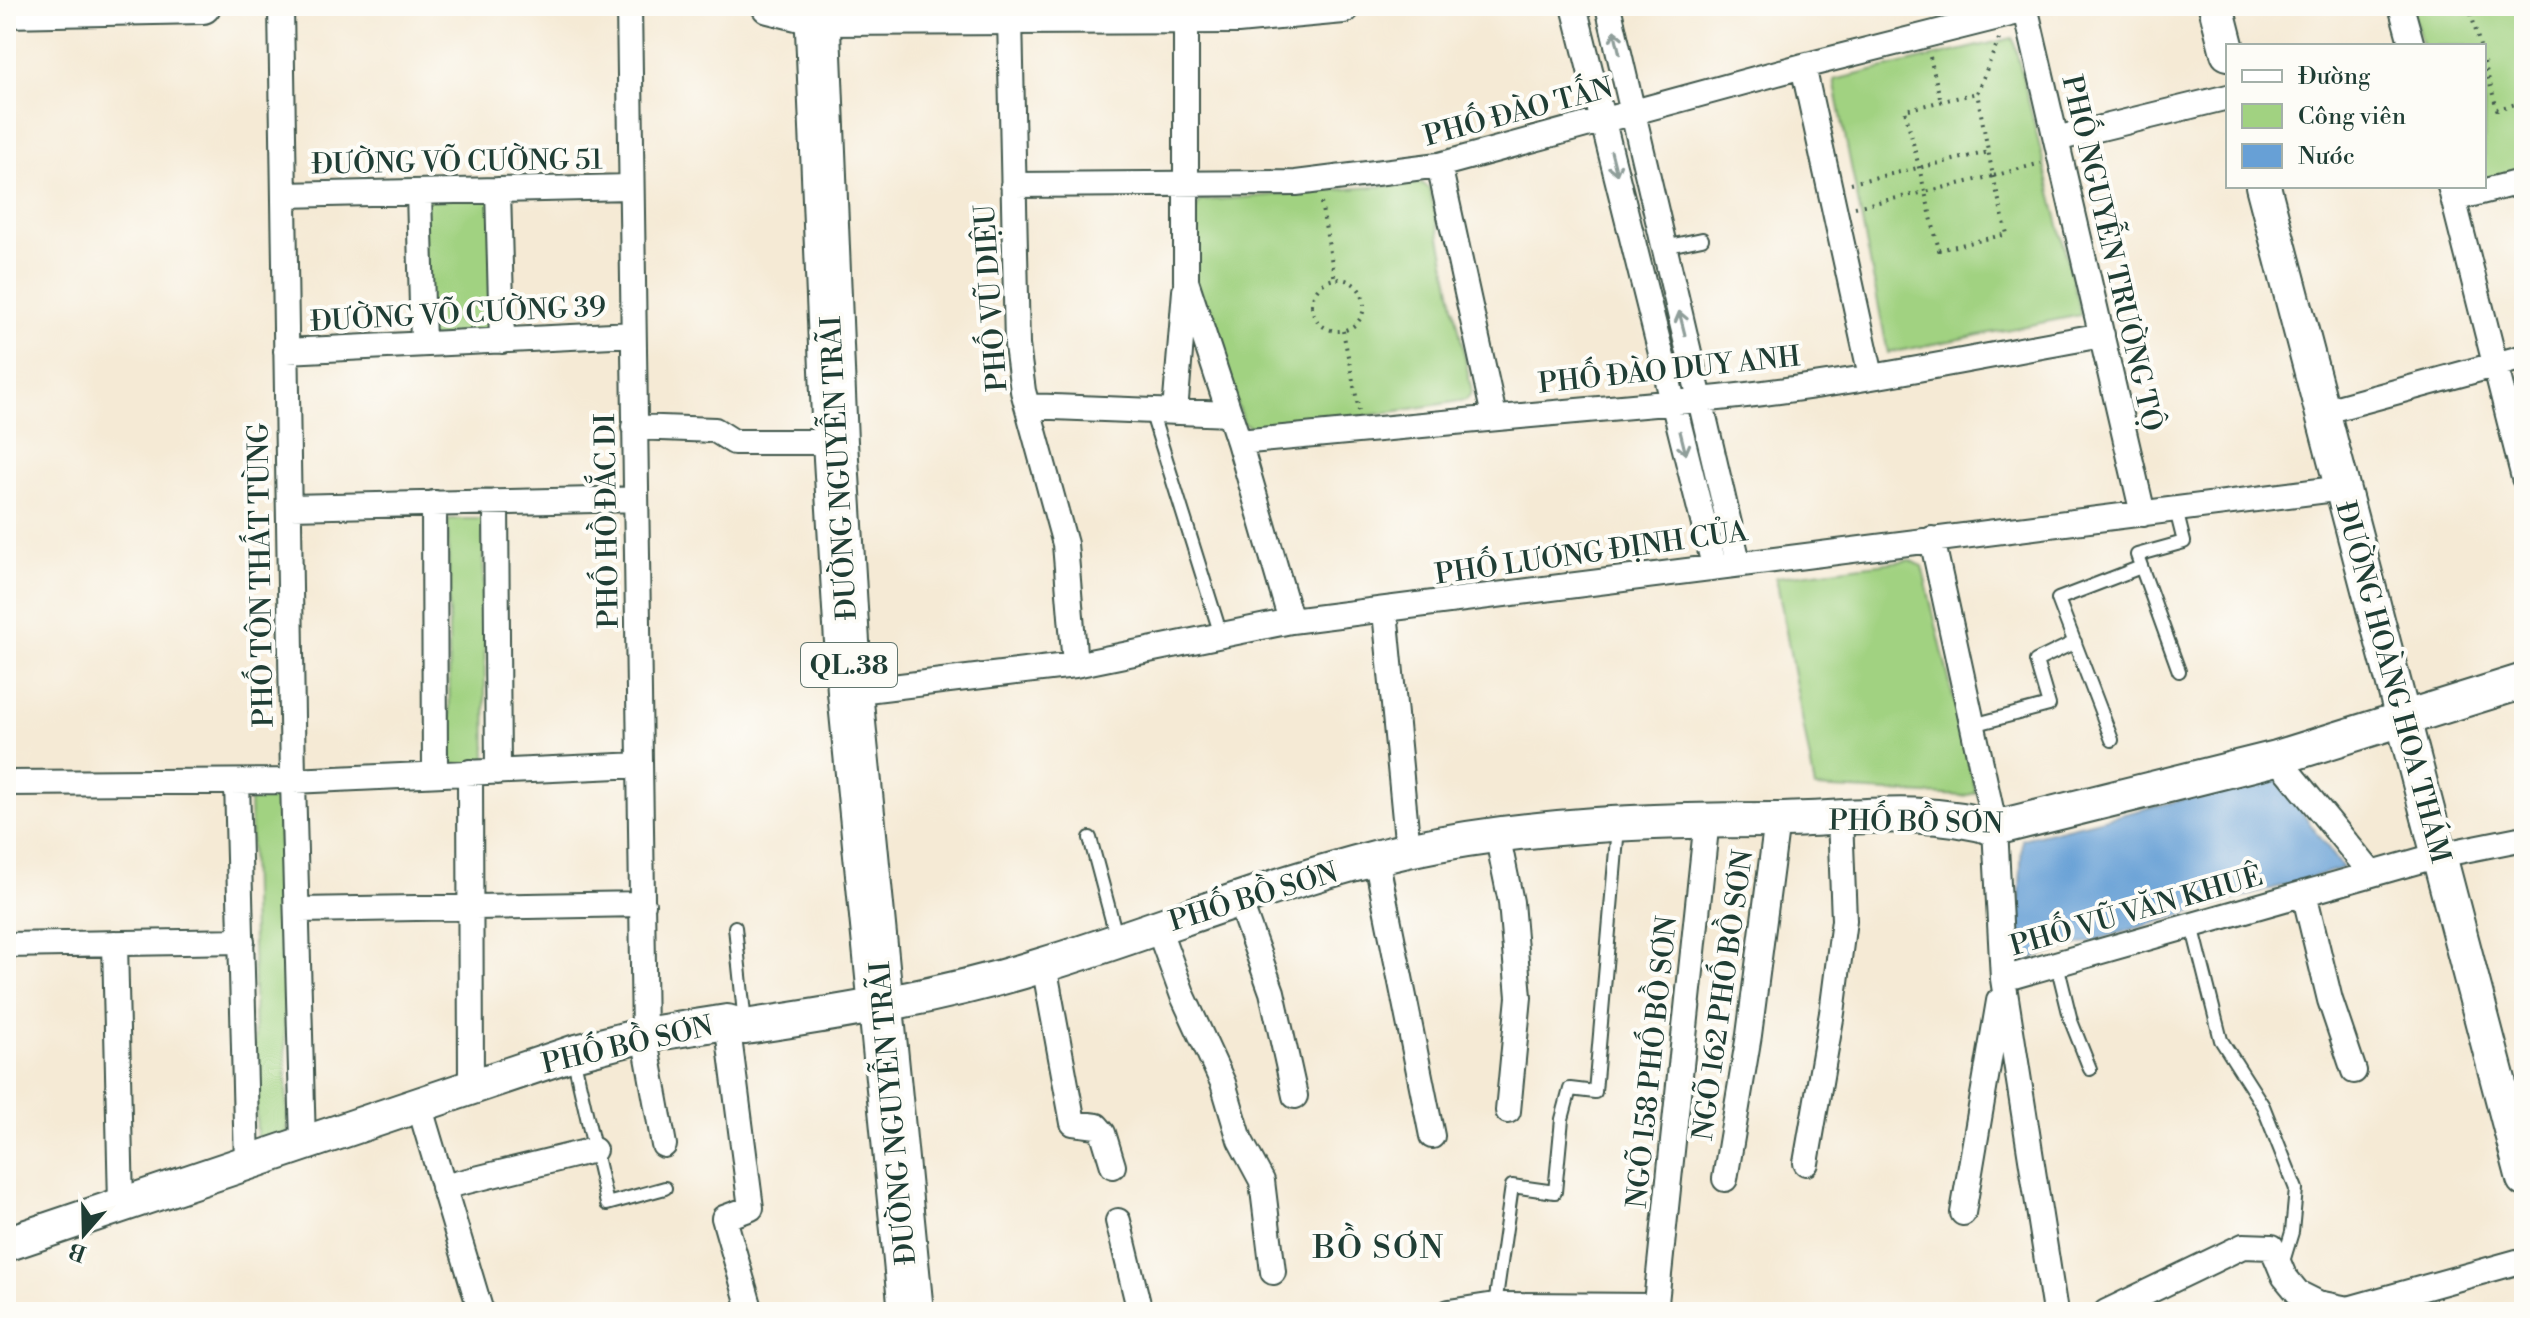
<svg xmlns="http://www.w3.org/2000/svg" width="2530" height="1318" font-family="'Libre Bodoni',serif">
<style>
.green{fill:#a1d281;stroke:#60885a;stroke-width:2}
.water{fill:#67a0d6;stroke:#436e85;stroke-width:2}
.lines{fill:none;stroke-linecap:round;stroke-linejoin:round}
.lane-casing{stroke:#3f574c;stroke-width:16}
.street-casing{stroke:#3f574c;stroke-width:28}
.secondary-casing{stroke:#3f574c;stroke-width:38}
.highway-casing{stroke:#3f574c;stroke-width:48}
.path{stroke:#3f574c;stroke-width:4;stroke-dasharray:2 6;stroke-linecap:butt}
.lane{stroke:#fff;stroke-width:12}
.street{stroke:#fff;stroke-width:24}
.secondary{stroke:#fff;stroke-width:34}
.highway{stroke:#fff;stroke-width:44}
.oneway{stroke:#8f9e9a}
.labels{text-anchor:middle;stroke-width:8;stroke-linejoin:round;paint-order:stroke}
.shield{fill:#fdfcf7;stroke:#62766e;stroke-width:2}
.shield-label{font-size:26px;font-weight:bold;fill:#1f3d34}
.street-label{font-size:28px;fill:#1f3d34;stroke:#fdfcf7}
.quarter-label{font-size:32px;letter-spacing:2px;fill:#1f3d34;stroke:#fdfcf7}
</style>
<rect width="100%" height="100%" fill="#fdfcf7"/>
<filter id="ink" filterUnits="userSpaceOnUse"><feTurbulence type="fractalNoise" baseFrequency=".0125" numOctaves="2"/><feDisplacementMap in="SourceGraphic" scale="16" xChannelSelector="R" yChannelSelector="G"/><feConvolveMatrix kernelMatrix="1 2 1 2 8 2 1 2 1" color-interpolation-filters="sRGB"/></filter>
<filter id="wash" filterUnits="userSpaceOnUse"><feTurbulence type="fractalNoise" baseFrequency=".006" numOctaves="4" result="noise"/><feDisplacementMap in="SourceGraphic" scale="32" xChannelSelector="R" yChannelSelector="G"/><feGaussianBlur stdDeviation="1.8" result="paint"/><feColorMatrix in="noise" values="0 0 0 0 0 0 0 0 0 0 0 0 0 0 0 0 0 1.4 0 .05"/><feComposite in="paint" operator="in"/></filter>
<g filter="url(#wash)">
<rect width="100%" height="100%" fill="#f5ead5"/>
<!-- green -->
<path class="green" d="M2412 6H2524V171L2484 182V46H2422Z
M2013 38 2081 315 1888 353 1834 80Z
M1422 183 1430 189 1472 392 1466 400 1261 433 1244 423C1223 367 1167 257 1200 201Z
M496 192 497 336 425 338 421 195Z
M448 519H483L486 764H450Z
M1910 560 1922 566 1976 793 1964 796 1815 788 1776 577Z
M278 792 288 1140 257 1148 250 793Z"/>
<!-- water -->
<path class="water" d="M2275 777 2343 868 2017 963 2022 839Z"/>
</g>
<g filter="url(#ink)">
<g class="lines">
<!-- lane casing -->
<g class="lane-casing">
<path id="lane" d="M1664 247 1702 239
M1151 411 1221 635
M2176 510 2184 542 2137 555 2179 671
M1973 725 2049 705 2036 661 2075 642
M2112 740 2058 599 2141 567
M1090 838 1117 939
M2192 925 2221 1040 2263 1106 2296 1189 2292 1232 2282 1265
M735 927 745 1024
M2057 964 2071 1021 2090 1069
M573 1056 607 1204 665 1188
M1495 1305 1512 1186 1555 1192 1562 1119 1570 1089 1595 1092 1618 827"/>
</g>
<!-- street casing -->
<g class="street-casing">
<path id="street" d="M281 6 293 781 303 1143
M629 6 644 1035 664 1145
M1574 6 1714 565
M1608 6 1738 562
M2025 6 2143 514
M2401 6 2412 46
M1186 15V281L1239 442 1291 621
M1010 17 1017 345 1023 391 1065 544 1075 665
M1803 66 1871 376
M2056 139 2228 97
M1439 165 1494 416
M1013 185 1296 183 1439 165 1803 66 2026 10
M2450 186 2524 478
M498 190 502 341
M419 192 423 344
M285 195 630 187
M2454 199 2524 181
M286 351 633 334
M1028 406 1230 414
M1175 412 1185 291
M2322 412 2524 357
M634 427 715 430 734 442H835
M1239 442C1392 427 1546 414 1699 400 1834 388 1968 359 2102 335
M496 502 498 772
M434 503 435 774
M290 507 636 499
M1932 539 1995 828 2003 979 2439 855 2524 838
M1385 611 1408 850
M850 692 1075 665 1291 621 2343 488
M2277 758 2372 874
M470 772 471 1085
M237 782 247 1163
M6 783 293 781 640 765
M1497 834 1511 902 1519 997 1508 1111
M1376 858 1432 1136
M2304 893 2330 1000 2354 1071
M1239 900 1272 992 1295 1096
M299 910 643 904
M1157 925 1183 996 1223 1083 1240 1140 1262 1181 1273 1272
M115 943 121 1204
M6 945 242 941
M1044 965 1073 1123 1097 1126 1103 1133 1113 1166
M2003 979 2055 1312
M727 1022 751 1208 724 1218 751 1312
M419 1105 481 1312
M1806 1163 1832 1013 1844 920 1840 818
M1725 1179 1749 1035 1777 820
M443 1187 594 1150
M1963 1213 1999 1001
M1118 1221 1140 1312
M1449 1312 1495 1305 1656 1306
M1655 1312 1707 819
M2106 1312 2243 1246 2272 1247 2284 1276 2298 1293 2318 1303 2348 1309 2524 1260"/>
</g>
<!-- secondary casing -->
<g class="secondary-casing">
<path id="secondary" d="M769 6 817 18 1237 16 1343 6
M2216 6 2228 53
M6 10 203 6
M2263 186 2524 1179
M6 1244 573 1053 644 1035 727 1022 745 1027C846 1012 943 996 1040 966 1163 929 1282 878 1408 850 1530 824 1653 820 1778 820 1850 819 1924 806 1995 828L2277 758 2524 681"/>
</g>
<!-- highway casing -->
<g class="highway-casing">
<path id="highway" d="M817 6 835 442 850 692 911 1312"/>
</g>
<!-- path -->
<path class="path" d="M2469 6 2480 46
M1999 39 1977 93 1993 176 2041 163
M1930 57 1941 102
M2484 62 2497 109 2524 102
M1993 176 2007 234 1939 250 1925 192Z
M1851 183 1989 152
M1321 203 1335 280
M1855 207 1925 192 1905 110 1977 93
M1312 305a26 26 0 1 1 52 0a26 26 0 1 1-52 0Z
M1343 331 1359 411"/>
<!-- lane -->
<use href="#lane" class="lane"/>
<!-- street -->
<use href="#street" class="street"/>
<!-- secondary -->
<use href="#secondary" class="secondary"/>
<!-- highway -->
<use href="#highway" class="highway"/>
</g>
<!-- one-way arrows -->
<defs><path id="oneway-shaft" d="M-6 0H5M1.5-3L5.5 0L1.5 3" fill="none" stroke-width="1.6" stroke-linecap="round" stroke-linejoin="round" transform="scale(2)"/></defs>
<g class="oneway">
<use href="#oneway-shaft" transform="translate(1617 42) rotate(-103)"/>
<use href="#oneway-shaft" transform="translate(1614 163) rotate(76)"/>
<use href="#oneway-shaft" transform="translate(1682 323) rotate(-104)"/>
<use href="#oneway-shaft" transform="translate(1683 443) rotate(76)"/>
</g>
</g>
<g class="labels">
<!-- shield labels -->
<rect class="shield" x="801" y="643" width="96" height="44" rx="6"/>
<g class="shield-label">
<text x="849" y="674">QL.38</text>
</g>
<!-- street labels -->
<g class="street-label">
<text transform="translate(1518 111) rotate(-15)" y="10">PHỐ ĐÀO TẤN</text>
<text transform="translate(457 161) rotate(-1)" y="10">ĐƯỜNG VÕ CƯỜNG 51</text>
<text transform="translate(2113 253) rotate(77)" y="10">PHỐ NGUYỄN TRƯỜNG TỘ</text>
<text transform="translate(990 298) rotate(-94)" y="10">PHỐ VŨ DIỆU</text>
<text transform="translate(458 313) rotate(-3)" y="10">ĐƯỜNG VÕ CƯỜNG 39</text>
<text transform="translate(1669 369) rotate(-6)" y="10">PHỐ ĐÀO DUY ANH</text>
<text transform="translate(838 468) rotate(-93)" y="10">ĐƯỜNG NGUYỄN TRÃI</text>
<text transform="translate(606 521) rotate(-91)" y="10">PHỐ HỒ ĐẮC DI</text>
<text transform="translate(1591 552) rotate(-8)" y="10">PHỐ LƯƠNG ĐỊNH CỦA</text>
<text transform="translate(260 575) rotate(-91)" y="10">PHỐ TÔN THẤT TÙNG</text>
<text transform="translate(2394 682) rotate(75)" y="10">ĐƯỜNG HOÀNG HOA THÁM</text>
<text transform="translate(1916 821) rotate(1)" y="10">PHỐ BỒ SƠN</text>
<text transform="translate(1253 896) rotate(-17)" y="10">PHỐ BỒ SƠN</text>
<text transform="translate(2136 910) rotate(-16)" y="10">PHỐ VŨ VĂN KHUÊ</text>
<text transform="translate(1722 995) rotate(-82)" y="10">NGÕ 162 PHỐ BỒ SƠN</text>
<text transform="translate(627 1044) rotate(-13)" y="10">PHỐ BỒ SƠN</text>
<text transform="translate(1651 1062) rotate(-84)" y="10">NGÕ 158 PHỐ BỒ SƠN</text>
<text transform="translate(892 1113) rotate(-95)" y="10">ĐƯỜNG NGUYỄN TRÃI</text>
</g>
<!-- quarter labels -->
<g class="quarter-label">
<text x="1379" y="1258">BỒ SƠN</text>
</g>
</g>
<!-- margin -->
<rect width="2530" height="1318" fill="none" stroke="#fdfcf7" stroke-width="32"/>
<!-- legend -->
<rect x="2226" y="44" width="260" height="144" fill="#fdfcf7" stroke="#a4b0a9" stroke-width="2"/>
<rect x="2242" y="70" width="40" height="12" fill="#ffffff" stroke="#a4b0a9" stroke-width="2"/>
<text x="2298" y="84" font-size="24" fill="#1f3d34">Đường</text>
<rect x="2242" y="104" width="40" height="24" fill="#a1d281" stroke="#a4b0a9" stroke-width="2"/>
<text x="2298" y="124" font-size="24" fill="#1f3d34">Công viên</text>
<rect x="2242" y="144" width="40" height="24" fill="#67a0d6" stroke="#a4b0a9" stroke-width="2"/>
<text x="2298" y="164" font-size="24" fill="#1f3d34">Nước</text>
<!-- north arrow -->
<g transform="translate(84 1234) rotate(200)" stroke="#fdfcf7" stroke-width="6" paint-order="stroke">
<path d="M0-6L14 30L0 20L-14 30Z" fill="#1f3d34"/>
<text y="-12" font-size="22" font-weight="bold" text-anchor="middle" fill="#1f3d34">B</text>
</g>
</svg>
